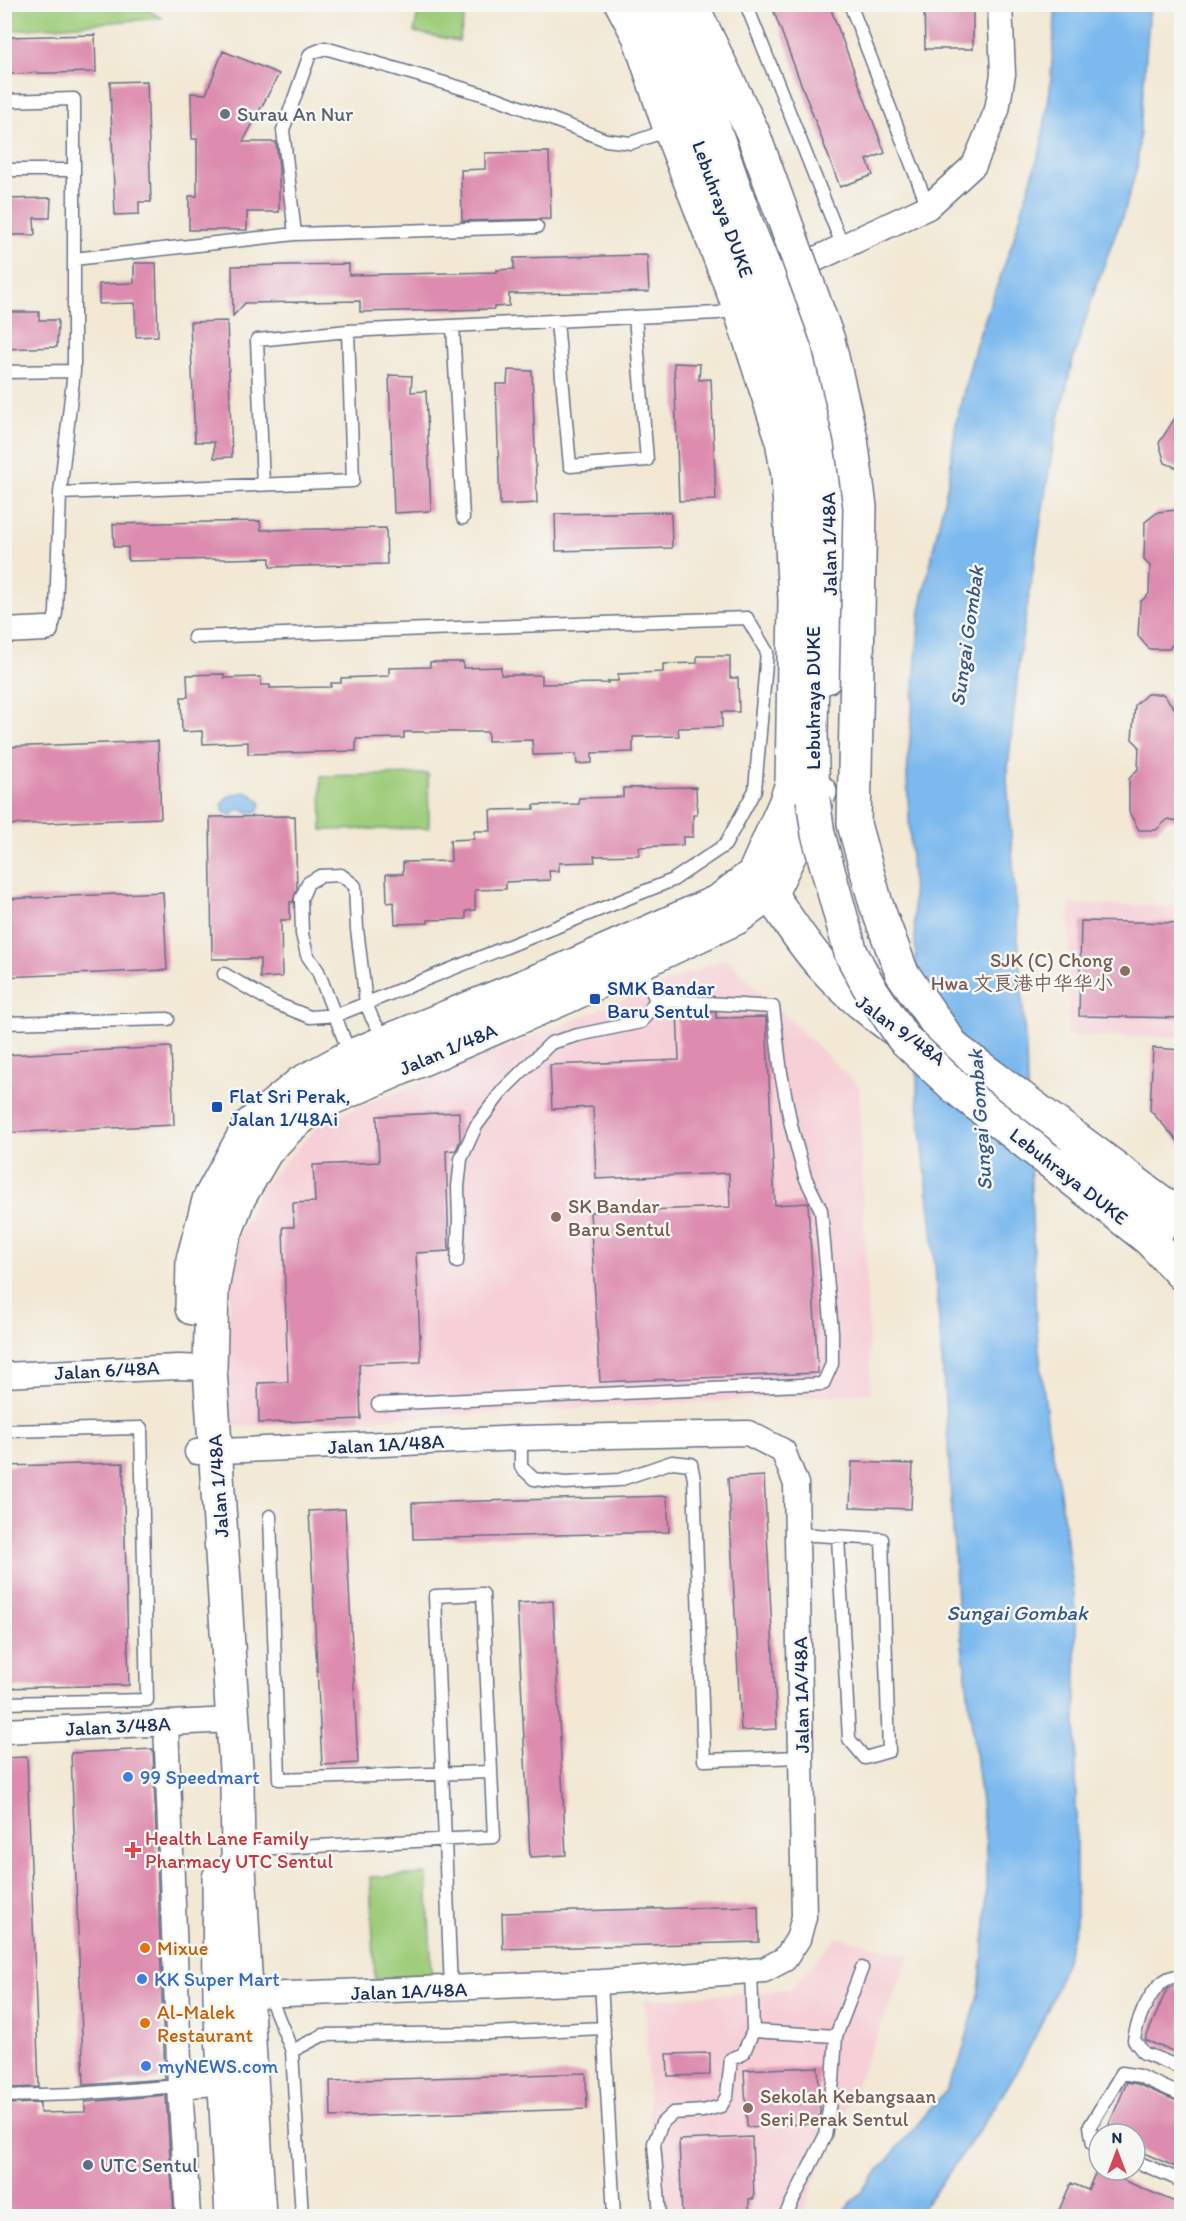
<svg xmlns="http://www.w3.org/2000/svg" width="1186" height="2221" font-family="Itim,'LXGW WenKai TC',sans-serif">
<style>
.built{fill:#f6cfd7}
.green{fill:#9fcd7b;stroke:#5d7e6c;stroke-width:1.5}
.water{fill:#7bb9ee;stroke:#4b74a6;stroke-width:1.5}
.building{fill:#dd8caf}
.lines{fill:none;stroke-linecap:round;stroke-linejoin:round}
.lane-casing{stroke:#667087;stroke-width:15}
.street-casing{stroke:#667087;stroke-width:27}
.secondary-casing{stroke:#667087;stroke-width:36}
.highway-casing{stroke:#667087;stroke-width:36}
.lane{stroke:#fff;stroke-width:12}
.street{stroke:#fff;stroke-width:24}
.secondary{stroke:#fff;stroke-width:33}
.highway{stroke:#fff;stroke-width:33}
.highway-bridge-casing{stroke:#667087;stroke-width:36;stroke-linecap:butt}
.highway-bridge{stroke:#fff;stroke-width:33}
.worship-dot{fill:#6b7280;stroke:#f6f6f2;stroke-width:2}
.education-dot{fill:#8d6e63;stroke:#f6f6f2;stroke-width:2}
.transit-dot{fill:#1a4fb4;stroke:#f6f6f2;stroke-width:2}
.shop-dot{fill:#3f7fe0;stroke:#f6f6f2;stroke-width:2}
.health-dot{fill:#e0444e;stroke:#f6f6f2;stroke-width:2}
.food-dot{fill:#e8710a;stroke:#f6f6f2;stroke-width:2}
.service-dot{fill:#5c6f8a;stroke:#f6f6f2;stroke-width:2}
.labels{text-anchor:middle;stroke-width:5;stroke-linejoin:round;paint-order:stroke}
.worship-label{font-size:20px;fill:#5b616d;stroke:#f6f6f2;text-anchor:start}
.street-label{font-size:20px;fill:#1b2f5e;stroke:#f6f6f2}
.education-label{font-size:20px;fill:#785e54;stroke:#f6f6f2;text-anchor:start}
.transit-label{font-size:20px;fill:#164399;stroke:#f6f6f2;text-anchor:start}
.shop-label{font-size:20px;fill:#366cbe;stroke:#f6f6f2;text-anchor:start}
.health-label{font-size:20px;fill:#be3a42;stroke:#f6f6f2;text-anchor:start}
.food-label{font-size:20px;fill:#c56008;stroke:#f6f6f2;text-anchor:start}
.service-label{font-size:20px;fill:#4e5e75;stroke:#f6f6f2;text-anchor:start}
.water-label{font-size:21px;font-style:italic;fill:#385889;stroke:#f6f6f2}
</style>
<rect width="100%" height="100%" fill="#f6f6f2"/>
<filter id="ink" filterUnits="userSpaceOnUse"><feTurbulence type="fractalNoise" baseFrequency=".0167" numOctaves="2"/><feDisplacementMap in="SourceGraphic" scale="12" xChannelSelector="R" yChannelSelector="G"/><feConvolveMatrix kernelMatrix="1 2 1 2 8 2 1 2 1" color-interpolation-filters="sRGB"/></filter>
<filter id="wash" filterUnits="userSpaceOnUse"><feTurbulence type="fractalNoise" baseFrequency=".008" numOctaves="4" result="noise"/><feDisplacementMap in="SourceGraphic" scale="24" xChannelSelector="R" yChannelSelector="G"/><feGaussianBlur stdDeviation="1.35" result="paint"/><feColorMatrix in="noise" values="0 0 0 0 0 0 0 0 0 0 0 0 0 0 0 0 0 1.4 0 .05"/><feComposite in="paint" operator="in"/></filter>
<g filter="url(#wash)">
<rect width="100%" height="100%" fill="#f2e8d4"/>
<!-- built -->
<path class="built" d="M1070 904 1181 906V1037L1068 1036Z
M726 958 859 1087 871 1393 224 1427 233 1248 262 1187 322 1122Z
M837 1937 910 1955 801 2216H653L645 2000 790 1990Z"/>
<!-- green -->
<path class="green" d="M5 4 138 5 162 18 5 31Z
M420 5H467L459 41 414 32Z
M428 774 429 828 322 830 321 776Z
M427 1874 432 1977 375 1980 370 1877Z"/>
<!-- water -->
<path class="water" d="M1056 5H1150L1137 168 1125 209 1096 286 1073 359 1054 440 1020 651 1007 778 1026 1052 1036 1323 1048 1428 1059 1486 1076 1609V1922C1072 1936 1069 1952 1064 1966 1037 2054 972 2144 916 2216H840L944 2093 960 2061 979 1991 986 1924V1845L957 1601 947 1428 932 1229 917 1094 918 1000 907 776 920 610 949 478 956 422 976 344 1012 244 1041 147 1050 90Z
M247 792 260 801 261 805 258 811 252 813 239 809 232 815 224 812 222 804C227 794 236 793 247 792Z"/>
<g id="blocks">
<!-- building -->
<path class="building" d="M771 4H829L885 153 867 160 873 175 840 187Z
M924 4H973V49H925Z
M95 35 96 72 4 74V37Z
M223 51 279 74 243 142H276L279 168V212H247V230H189V196H197V139H192L191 93 206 94Z
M147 81 151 202H139V214L115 215 110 82Z
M549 152 551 219 462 221 461 170 485 169V153Z
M51 198 50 218H34L35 235H4V199Z
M647 255 649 292 509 294V306L494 307V309L360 312V301L245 303 233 316 232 266 349 264V275L497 272V270L514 269V258Z
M134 263H156L158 336 136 337 135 303 99 304V284L134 283Z
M4 312H39V320H58L57 347 4 349Z
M227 321 232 457 214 458V442H195L190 322Z
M674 363 700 364 699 380 711 379 716 500 679 501Z
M508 370 532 371 537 503 500 505 496 384H507Z
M389 375 412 376 411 392 426 391 431 511 394 513Z
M1182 407V470L1165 463 1159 443Z
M1176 510 1182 519V637H1178L1169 649H1149L1138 636 1140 602 1149 594 1150 566 1144 560 1145 522 1158 512Z
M671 512 672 548 556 551 555 514Z
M260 521 261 530 386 528 387 564 270 567V558L128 561V547H114L113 524Z
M697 656H730V678H738L739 712H722V727L678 728 679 736 633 737V752L592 753V763L577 764 576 754 533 755 532 740 488 741V732H404V738L356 739V751L248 754V742L203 744 202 731 182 732 181 697H188L187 675 224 674V678L261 677V685H270V688L331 687V683H341V678L389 676V668L430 667V662H463V668L501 667V675H542V684L608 683V681H618V674L663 672V664L697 663Z
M1147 694H1163L1175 709H1182V822L1168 819 1156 830H1139L1129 812V779L1138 769 1139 746 1132 739 1135 705Z
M158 741 161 818 4 825V747Z
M696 787 697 815H693V837H683V845L639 847V855L594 856 595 862 559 863V871H549L550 880 506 882V889L475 890V910L466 911V919L428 920V923L395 924 394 902 387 903 386 874H403V862L451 861 450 840 474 839V831H491L490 810 534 809V805L579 804V798L623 797V788Z
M295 816 297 889 293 902H290V920H281L282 977 260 978V959H212L210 817Z
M163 892 167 970 4 977V899Z
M1081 921 1182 923V1018L1079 1016Z
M677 1010 716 1012V1018L766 1017 775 1205 808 1203 818 1373 600 1382 590 1212 730 1207 729 1173 596 1179 593 1107 552 1109 550 1065 679 1060Z
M171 1047 174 1125 4 1133V1055Z
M1153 1048 1182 1050V1146L1150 1110Z
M459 1112 460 1141 456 1150 446 1151 449 1251 416 1253 421 1362 359 1364 361 1419 259 1423 258 1383 288 1382 283 1227H294L293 1203 315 1202 313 1165 379 1162 377 1116Z
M852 1462 913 1464 911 1509 850 1507Z
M123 1463 129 1685 4 1688V1466Z
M764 1476 777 1729 741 1731 728 1478Z
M667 1496 669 1532 413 1539 412 1503Z
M345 1509 358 1763 322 1765 309 1511Z
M553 1601 566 1855 530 1857 517 1603Z
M153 1749 165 2079 84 2085 71 1753Z
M27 1757 39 2087 4 2088V1758Z
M758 1906 759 1942 503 1949 502 1913Z
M1173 1986 1182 1990V2055L1145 2040 1167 1989Z
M710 2053V2075L668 2076 667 2054Z
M818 2067 820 2111 818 2123 747 2127 744 2070Z
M586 2073 587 2109 331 2117 330 2081Z
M1127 2082 1137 2084 1182 2103V2170L1135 2149V2134H1105Z
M166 2095 174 2217H4V2104L40 2103V2113L85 2112V2102Z
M752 2137 754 2199H749V2217H682L679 2140Z
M1097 2169 1182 2205V2217H1056L1071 2183 1088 2190Z"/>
</g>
</g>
<g filter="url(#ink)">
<use href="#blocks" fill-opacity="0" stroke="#667087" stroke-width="1.5"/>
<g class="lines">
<!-- lane casing -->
<g class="lane-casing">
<path id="lane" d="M746 4 843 247
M850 4 928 207
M4 101 74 99V371L60 493 56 613 53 624 46 629
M4 170H74
M295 234 537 227
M74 259 295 234 283 130 310 54 325 48 499 99 606 140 631 143 668 130
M557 321 570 466 647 460 635 317
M453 326 463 518
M4 372 74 371
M263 484 257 340 348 331 718 313 739 309
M60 493 353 481 348 331
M194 637 747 618 767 652 755 790 725 845 673 880 337 1015 310 1017 272 1002 224 974
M4 1023 168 1019
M350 1055 318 971 307 955 302 934 301 899 308 883 320 876 341 875 355 886 357 929 366 1003 372 1018 386 1041
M457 1262 459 1219 458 1187 461 1159 476 1126 503 1090 551 1043 578 1035 641 1022 656 1000
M378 1404 823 1384 832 1364V1332L821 1210 805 1177 791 1125 781 1073 773 1007 656 1000 639 964
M4 1431 141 1428 147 1700 4 1703
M521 1438V1467L534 1479 565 1483 619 1480 672 1462 691 1464 694 1479 704 1760 802 1757
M270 1516 279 1779 490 1772
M798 1534 882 1539 889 1751 865 1758 849 1739 838 1537
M238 1850 494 1837 483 1594 435 1596C440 1727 446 1858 451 1989
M751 1971 753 2031
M1182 1978C1157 1968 1136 2021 1134 2040L1144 2053 1182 2068
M601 1982 614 2216
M269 1995 292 2051 302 2216
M292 2051 323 2035 490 2033 604 2028
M4 2096 76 2094 180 2086
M1099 2146 1093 2144 1090 2126 1122 2073 1139 2076 1182 2095
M1135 2161 1182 2181
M660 2216 654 2143 662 2123 673 2113 703 2111 721 2106 727 2096 731 2059 743 2054 753 2031 836 2036
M785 2216 825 2136 833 2081 836 2036 862 1968"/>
</g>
<!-- street casing -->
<g class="street-casing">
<path id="street" d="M786 273 928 207 974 165 997 110 1003 74 1000 4
M4 631 46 629
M4 1375 178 1367 210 1368
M197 1452 521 1438 748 1433 783 1451 796 1484 804 1917 798 1939 785 1959 764 1970 601 1982 231 1996
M166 1724 180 2086 188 2216
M4 1731 232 1720
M180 2086 226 2082"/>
</g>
<!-- secondary casing -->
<g class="secondary-casing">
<path id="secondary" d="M661 4 692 64 748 228 797 349 828 476 831 597 826 677
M756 876C780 904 798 940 823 966 845 990 869 1011 896 1030
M1076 1156 1094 1169 1157 1231
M192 1308 193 1260 209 1200 250 1125 301 1083 351 1056 559 972 719 901 754 874 785 804 792 784 795 600 788 475 781 435 740 309 670 129 639 36 622 4
M219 1878 220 1997 232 2216
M259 2216 238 1850 237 1784 210 1368 212 1290 219 1250 238 1199 266 1151 290 1126 318 1104 568 996 736 918 771 893 820 792"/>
</g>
<!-- highway casing -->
<g class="highway-casing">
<path id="highway" d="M640 4 664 49 801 419 814 522 811 733 813 799
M691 4 752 131
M902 973 954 1048 1169 1208 1182 1221
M1047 1159 1149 1239 1182 1274"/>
</g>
<!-- lane -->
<use href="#lane" class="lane"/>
<!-- street -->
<use href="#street" class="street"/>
<!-- secondary -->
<use href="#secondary" class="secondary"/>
<!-- highway -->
<use href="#highway" class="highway"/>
<!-- highway-bridge casing -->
<g class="highway-bridge-casing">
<path id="highway-bridge" d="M752 131 828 340 851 439 860 507 854 824 876 904 902 973
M813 799 818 834 851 953 868 985 903 1038 955 1087 1047 1159"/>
</g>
<!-- highway-bridge -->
<use href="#highway-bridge" class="highway-bridge"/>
</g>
</g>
<!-- markers -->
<circle class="worship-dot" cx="225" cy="114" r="6"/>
<g class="education-dot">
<circle cx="1125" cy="971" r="6"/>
<circle cx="556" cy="1217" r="6"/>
<circle cx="748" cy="2108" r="6"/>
</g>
<g class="transit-dot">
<rect x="589" y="993" width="12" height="12" rx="3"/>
<rect x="211" y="1101" width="12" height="12" rx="3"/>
</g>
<g class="shop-dot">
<circle cx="128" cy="1777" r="6"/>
<circle cx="142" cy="1979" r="6"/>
<circle cx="146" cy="2066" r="6"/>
</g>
<path class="health-dot" d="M130 1841h6v6h6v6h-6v6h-6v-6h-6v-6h6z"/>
<g class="food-dot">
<circle cx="145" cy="1948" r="6"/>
<circle cx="145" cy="2023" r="6"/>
</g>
<circle class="service-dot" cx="88" cy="2165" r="6"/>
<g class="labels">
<!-- worship labels -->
<g class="worship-label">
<text x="237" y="121">Surau An Nur</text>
</g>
<!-- street labels -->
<g class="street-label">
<text transform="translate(723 209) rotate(70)" y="7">Lebuhraya DUKE</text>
<text transform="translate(829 544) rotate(-91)" y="7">Jalan 1/48A</text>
<text transform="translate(813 698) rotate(-90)" y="7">Lebuhraya DUKE</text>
<text transform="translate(901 1030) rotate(36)" y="7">Jalan 9/48A</text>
<text transform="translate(448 1049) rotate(-23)" y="7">Jalan 1/48A</text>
<text transform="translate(1069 1176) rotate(38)" y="7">Lebuhraya DUKE</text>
<text transform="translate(107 1370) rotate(-3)" y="7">Jalan 6/48A</text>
<text transform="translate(386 1444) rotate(-3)" y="7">Jalan 1A/48A</text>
<text transform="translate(218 1486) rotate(-94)" y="7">Jalan 1/48A</text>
<text transform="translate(801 1695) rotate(-91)" y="7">Jalan 1A/48A</text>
<text transform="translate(118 1726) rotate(-3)" y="7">Jalan 3/48A</text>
<text transform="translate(409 1991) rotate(-2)" y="7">Jalan 1A/48A</text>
</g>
<!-- education labels -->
<g class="education-label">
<text x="1113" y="967" text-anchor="end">SJK (C) Chong<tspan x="1113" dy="23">Hwa 文良港中华华小</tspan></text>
<text x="568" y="1213">SK Bandar<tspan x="568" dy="23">Baru Sentul</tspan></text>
<text x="760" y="2103">Sekolah Kebangsaan<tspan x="760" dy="23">Seri Perak Sentul</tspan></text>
</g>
<!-- transit labels -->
<g class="transit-label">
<text x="607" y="995">SMK Bandar<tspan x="607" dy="23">Baru Sentul</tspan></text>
<text x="229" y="1103">Flat Sri Perak,<tspan x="229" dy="23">Jalan 1/48Ai</tspan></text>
</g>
<!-- shop labels -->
<g class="shop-label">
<text x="140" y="1784">99 Speedmart</text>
<text x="154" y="1986">KK Super Mart</text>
<text x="158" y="2073">myNEWS.com</text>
</g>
<!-- health labels -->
<g class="health-label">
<text x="145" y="1845">Health Lane Family<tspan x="145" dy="23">Pharmacy UTC Sentul</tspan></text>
</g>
<!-- food labels -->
<g class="food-label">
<text x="157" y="1955">Mixue</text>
<text x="157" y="2019">Al-Malek<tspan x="157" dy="23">Restaurant</tspan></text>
</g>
<!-- service labels -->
<g class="service-label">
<text x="100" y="2172">UTC Sentul</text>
</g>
<!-- water labels -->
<g class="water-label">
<text transform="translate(967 636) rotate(-82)" y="7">Sungai Gombak</text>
<text transform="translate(980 1120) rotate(-94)" y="7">Sungai Gombak</text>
<text x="1017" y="1620">Sungai Gombak</text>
</g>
</g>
<!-- margin -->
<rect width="1186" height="2221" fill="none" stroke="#f6f6f2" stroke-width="24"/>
<!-- north arrow -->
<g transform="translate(1117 2152)"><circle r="28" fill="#f6f6f2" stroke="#9ea6b7" stroke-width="1.5"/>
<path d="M0-4.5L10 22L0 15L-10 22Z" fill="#d1495b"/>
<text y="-9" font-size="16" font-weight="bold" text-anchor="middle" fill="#1b2f5e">N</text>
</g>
</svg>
